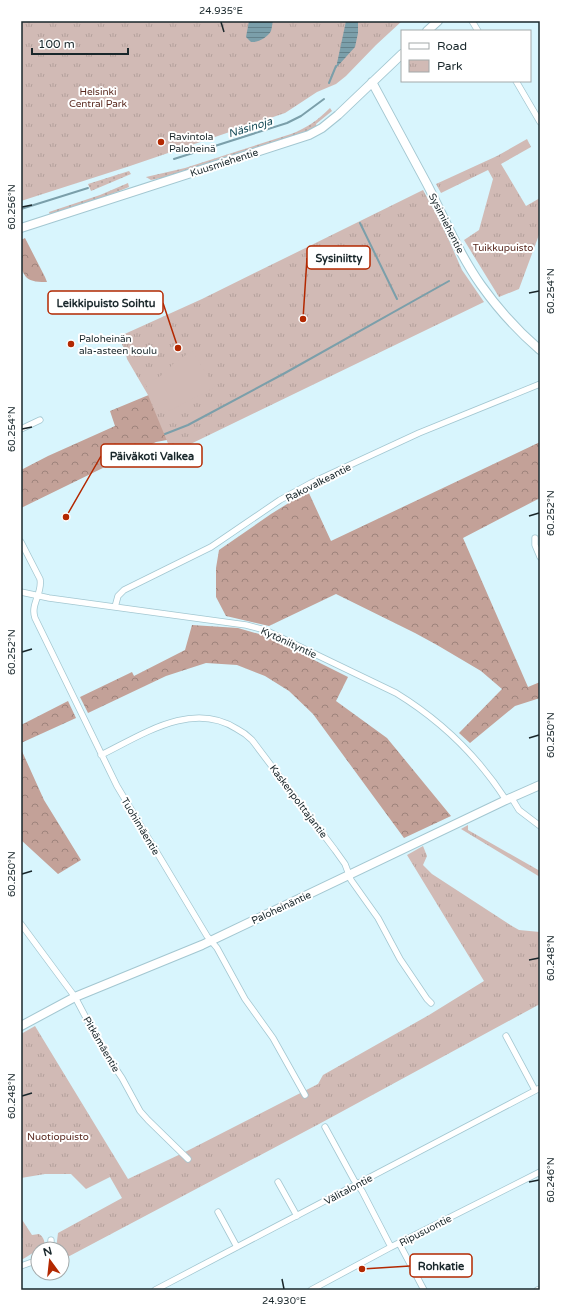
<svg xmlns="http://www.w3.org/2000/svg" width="561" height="1311" font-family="'Varela Round',sans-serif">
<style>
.grass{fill:url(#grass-dots)}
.forest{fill:url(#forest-crowns)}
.park{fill:url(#park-tufts)}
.pitch{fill:#d1bab5}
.water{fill:url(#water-rules)}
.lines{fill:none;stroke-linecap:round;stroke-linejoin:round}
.stream{stroke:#7b9faa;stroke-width:2}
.street-casing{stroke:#a3c7d1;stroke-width:7}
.secondary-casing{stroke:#a3c7d1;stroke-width:10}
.street{stroke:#fff;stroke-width:5.5}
.secondary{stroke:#fff;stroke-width:8}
.ticks{fill:none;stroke:#19272b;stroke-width:1.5}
.poi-dot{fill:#b32801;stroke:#fff;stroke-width:1.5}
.labels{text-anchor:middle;stroke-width:4;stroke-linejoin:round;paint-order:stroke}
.park-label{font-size:10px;fill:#59291f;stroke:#fff}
.poi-label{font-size:10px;fill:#19272b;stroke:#fff;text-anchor:start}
.street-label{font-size:10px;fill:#19272b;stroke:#fff}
.water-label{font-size:11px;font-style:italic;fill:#184d59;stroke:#fff}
.leader{fill:none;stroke:#b32801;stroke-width:1.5}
.callout-dot{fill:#b32801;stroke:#fff;stroke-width:1.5}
.callout{fill:#fff;stroke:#b32801;stroke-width:1.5}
.callout-label{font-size:11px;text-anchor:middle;font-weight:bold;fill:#19272b}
.neatline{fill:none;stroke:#19272b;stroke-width:1.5}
.ticks-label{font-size:10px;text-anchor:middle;fill:#19272b}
</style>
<defs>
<pattern id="grass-dots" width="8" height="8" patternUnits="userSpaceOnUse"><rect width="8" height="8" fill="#d1bab5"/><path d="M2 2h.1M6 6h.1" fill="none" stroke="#b3a09c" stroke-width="1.8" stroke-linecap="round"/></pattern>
<pattern id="forest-crowns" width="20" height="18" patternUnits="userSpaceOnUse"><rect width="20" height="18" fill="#c3a198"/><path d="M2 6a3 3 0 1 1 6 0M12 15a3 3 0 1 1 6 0" fill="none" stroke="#9e837c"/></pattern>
<pattern id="park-tufts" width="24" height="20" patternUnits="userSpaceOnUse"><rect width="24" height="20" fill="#d1bab5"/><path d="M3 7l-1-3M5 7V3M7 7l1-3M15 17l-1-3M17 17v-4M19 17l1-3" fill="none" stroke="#b3a09c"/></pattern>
<pattern id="water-rules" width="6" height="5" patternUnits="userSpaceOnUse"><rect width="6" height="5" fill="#7b9faa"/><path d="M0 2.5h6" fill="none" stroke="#64828b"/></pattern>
</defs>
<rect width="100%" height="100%" fill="#d8f5fd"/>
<!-- grass -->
<path class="grass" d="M330 108 332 111 316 124 317 127 303 134 171 176 151 180 146 177 185 168 291 134C307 128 318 120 330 108Z
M129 171 131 174 91 191 88 184Z
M128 183 129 187 104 197 50 215 49 212 100 195Z"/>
<!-- forest -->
<path class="forest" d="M25 238 45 277 47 282C40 282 31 282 26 277 18 268 21 251 21 240Z
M151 394 172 453 167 440 156 442 21 508V470L48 456 115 426 110 411Z
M540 442V498L463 538 528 687 540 682V698L515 706 470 743 459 733 502 689 481 671 437 645 415 633 336 594 269 626 226 616 216 597V568L219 550 271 514 308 491 331 541Z
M192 625 238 628 266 636 348 677 336 701 387 738 451 816 404 838 313 714 289 691 265 676 237 665 206 663 166 676 88 713 80 697 132 672 134 676 185 650Z
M68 701 76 718 21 743V725Z
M21 749 44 800 81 860 58 874 21 840Z"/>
<!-- park -->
<path class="park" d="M21 21H402L376 45 346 76 336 84 317 92 285 113 130 166 21 201Z
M527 139 531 147 501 164 526 206 540 198V232L519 289 499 297 464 240 479 230 493 179 488 170 441 193 436 184 497 156Z
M423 190 444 229 462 270 484 302 172 453 148 395 127 359 125 350 118 337 202 299Z
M468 825V830L540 871V877L461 829Z
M423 846 427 856 423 865 432 874 512 926 519 930 540 932V1004L319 1124 62 1260V1249H56L58 1233 122 1198 110 1177 86 1189 71 1174H45L21 1178V1034L35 1026 128 1179 187 1151 318 1084 323 1075 429 1015 484 981 407 855Z
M21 1218 32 1235 39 1234C44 1237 46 1243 43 1248 36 1250 29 1256 21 1260V1241L23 1239 21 1237Z"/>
<!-- pitch -->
<path class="pitch" d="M192 351 215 387 163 414 144 382C159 379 163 375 173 364 179 359 186 355 192 351Z"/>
<!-- water -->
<path class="water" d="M249 21H273C272 24 272 28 271 31 268 37 258 43 251 42L246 37Z
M346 21H358V33L355 47 336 68Z"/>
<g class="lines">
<!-- stream -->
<path class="stream" d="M329 83 336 66
M174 159 287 123 301 116 324 99
M21 209 88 188
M360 223 397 299
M165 434 188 425 285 373 449 281"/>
<!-- street casing -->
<g class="street-casing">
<path id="street" d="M472 21 478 31
M516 81 540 122
M21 429 40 420
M535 538V545L540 557
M21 542 40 579C43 593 30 604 35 618L117 786 207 936 217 948 245 999 273 1038 305 1095
M21 592 49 598 246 625 265 630 396 693C440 720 477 755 506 800
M115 607 118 596 124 590 211 547 280 500 311 483 419 433 540 384
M101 755C142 735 192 700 237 729 243 732 248 736 252 740L335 850 345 864 351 880 378 918 400 959 427 999 431 1003
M511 797 519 810 540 826
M21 924 75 997 102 1048 122 1078 140 1111 148 1120 188 1159
M506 1036 535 1090
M325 1127 354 1180 362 1191 391 1247
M278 1182 297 1216
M218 1212 237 1247
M399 1243 424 1290
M51 1249V1240
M21 1266 38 1260
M155 1290 540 1088
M311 1290 391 1247 540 1172
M537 1290 540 1289"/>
</g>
<!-- secondary casing -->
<g class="secondary-casing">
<path id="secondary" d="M427 31 438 21
M372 82C390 116 409 150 427 184 444 217 459 254 481 285 498 309 518 331 540 350
M21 228 309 135 322 128 338 115 402 54
M21 1026 75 997 202 945 506 800 540 785"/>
</g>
<!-- street -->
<use href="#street" class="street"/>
<!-- secondary -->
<use href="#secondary" class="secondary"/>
</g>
<!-- ticks -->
<path class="ticks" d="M221 22 224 32M22 207 32 205M529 293 539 291M22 429 32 427M529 516 539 513M22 652 32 649M529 738 539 735M22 874 32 871M529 960 539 958M22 1096 32 1093M529 1182 539 1180M282 1279 284 1289"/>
<!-- markers -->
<g class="poi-dot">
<circle cx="161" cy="142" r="4"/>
<circle cx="71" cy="344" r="4"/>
</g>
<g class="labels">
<!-- park labels -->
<g class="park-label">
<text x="98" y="95">Helsinki<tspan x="98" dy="12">Central Park</tspan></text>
<text x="503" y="251">Tuikkupuisto</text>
<text x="58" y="1140">Nuotiopuisto</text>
</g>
<!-- poi labels -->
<g class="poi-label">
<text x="169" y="140">Ravintola<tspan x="169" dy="12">Paloheinä</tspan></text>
<text x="79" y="342">Paloheinän<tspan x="79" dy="12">ala-asteen koulu</tspan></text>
</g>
<!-- street labels -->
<g class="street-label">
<text transform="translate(224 162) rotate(-18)" y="4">Kuusmiehentie</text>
<text transform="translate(447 223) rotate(63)" y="4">Sysimiehentie</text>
<text transform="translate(318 482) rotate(-27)" y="4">Rakovalkeantie</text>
<text transform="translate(289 642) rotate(25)" y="4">Kytöniityntie</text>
<text transform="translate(299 801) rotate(53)" y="4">Kaskenpolttajantie</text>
<text transform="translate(141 826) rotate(59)" y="4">Tuohimäentie</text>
<text transform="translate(281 907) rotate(-25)" y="4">Paloheinäntie</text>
<text transform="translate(102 1044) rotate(60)" y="4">Pitkämäentie</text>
<text transform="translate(348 1189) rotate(-28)" y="4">Välitalontie</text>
<text transform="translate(425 1230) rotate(-27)" y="4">Ripusuontie</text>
</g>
<!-- water labels -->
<g class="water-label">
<text transform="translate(250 127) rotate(-17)" y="4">Näsinoja</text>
</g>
</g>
<!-- callouts -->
<path class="leader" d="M303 319L307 258M178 348L163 303M66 517L101 456M362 1269L410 1266"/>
<g class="callout-dot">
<circle cx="303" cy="319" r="4"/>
<circle cx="178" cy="348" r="4"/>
<circle cx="66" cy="517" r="4"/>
<circle cx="362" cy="1269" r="4"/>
</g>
<g class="callout">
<rect x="307" y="246" width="63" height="23" rx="4"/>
<rect x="48" y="291" width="115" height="23" rx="4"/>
<rect x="101" y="444" width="101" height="23" rx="4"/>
<rect x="410" y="1254" width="62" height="23" rx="4"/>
</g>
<g class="callout-label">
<text x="339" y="262">Sysiniitty</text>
<text x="106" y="307">Leikkipuisto Soihtu</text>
<text x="152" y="460">Päiväkoti Valkea</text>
<text x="441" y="1270">Rohkatie</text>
</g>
<!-- border -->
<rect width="561" height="1311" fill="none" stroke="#ffffff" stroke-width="44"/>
<!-- legend -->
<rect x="401" y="30" width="130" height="52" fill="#ffffff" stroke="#a3a9aa"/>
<rect x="409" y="43" width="20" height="6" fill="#ffffff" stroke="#a3a9aa"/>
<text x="437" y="50" font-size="12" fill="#19272b">Road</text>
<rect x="409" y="60" width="20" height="12" fill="url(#park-tufts)" stroke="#a3a9aa"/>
<text x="437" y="70" font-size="12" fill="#19272b">Park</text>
<!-- north arrow -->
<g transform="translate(50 1261) rotate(345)"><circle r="19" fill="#ffffff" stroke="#a3a9aa"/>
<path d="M0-3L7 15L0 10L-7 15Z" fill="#b32801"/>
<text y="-6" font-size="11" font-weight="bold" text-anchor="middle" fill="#19272b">N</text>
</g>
<!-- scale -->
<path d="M32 48v6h96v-6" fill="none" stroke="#19272b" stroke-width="2"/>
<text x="38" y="48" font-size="12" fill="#19272b" stroke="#ffffff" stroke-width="3" paint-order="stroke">100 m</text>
<rect x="22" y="22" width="517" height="1267" class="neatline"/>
<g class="ticks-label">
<text x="221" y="14">24.935°E</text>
<text transform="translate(11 207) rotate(-90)" y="4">60.256°N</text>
<text transform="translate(550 291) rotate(-90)" y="4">60.254°N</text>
<text transform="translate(11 429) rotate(-90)" y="4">60.254°N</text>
<text transform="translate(550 513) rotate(-90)" y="4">60.252°N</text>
<text transform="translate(11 652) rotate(-90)" y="4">60.252°N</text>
<text transform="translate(550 735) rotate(-90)" y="4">60.250°N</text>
<text transform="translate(11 874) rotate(-90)" y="4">60.250°N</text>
<text transform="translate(550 958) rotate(-90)" y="4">60.248°N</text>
<text transform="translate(11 1096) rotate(-90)" y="4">60.248°N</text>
<text transform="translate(550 1180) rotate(-90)" y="4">60.246°N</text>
<text x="284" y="1304">24.930°E</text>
</g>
</svg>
